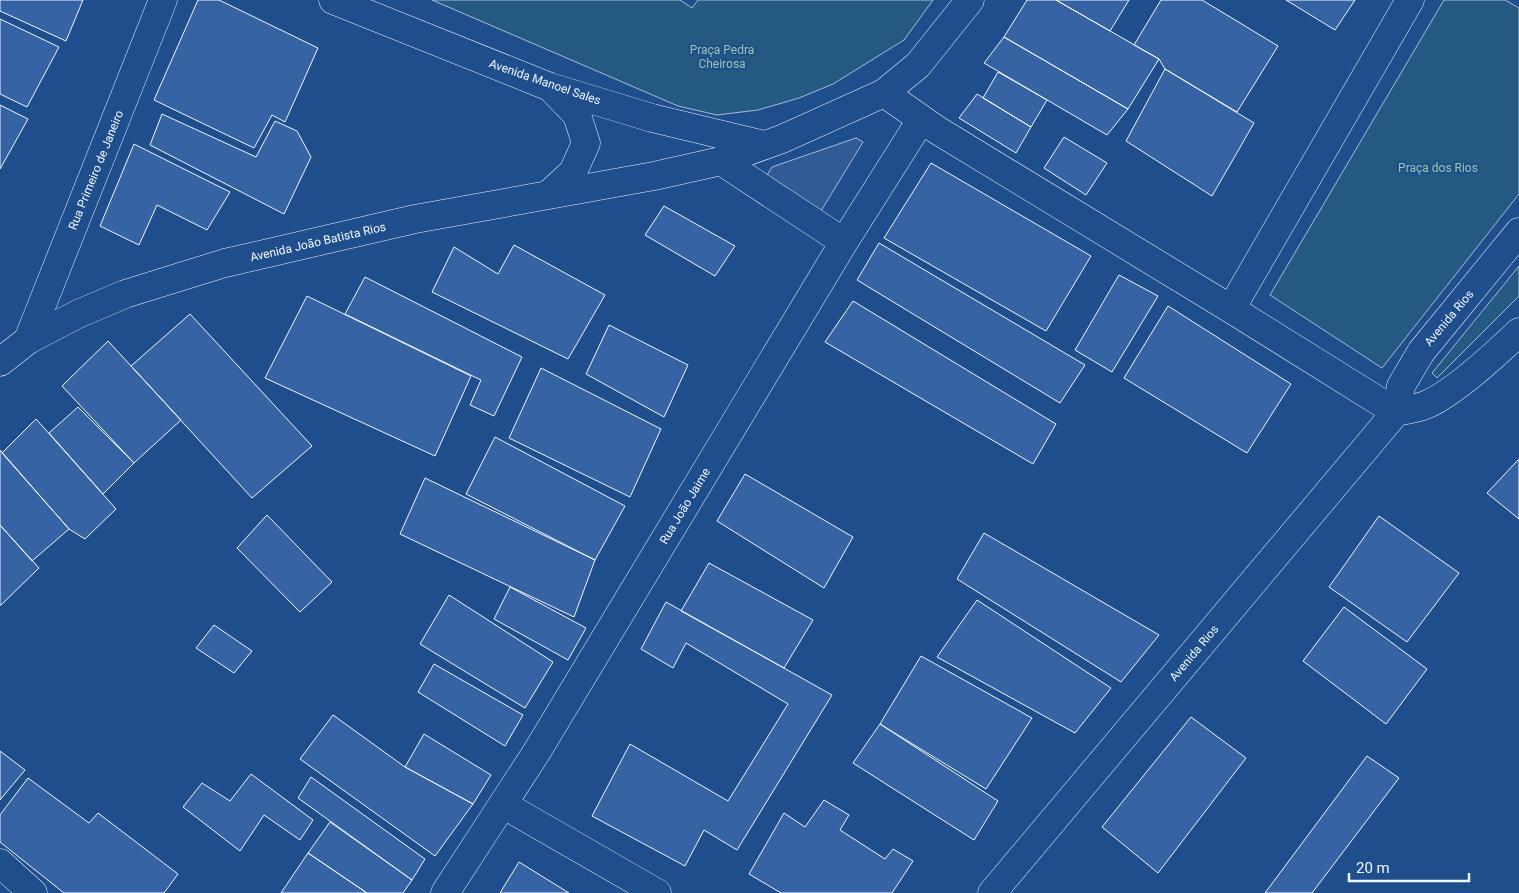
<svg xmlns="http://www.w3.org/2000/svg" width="1519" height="893" font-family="Roboto,sans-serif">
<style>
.green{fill:#245a82;stroke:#a8bbd7}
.parking{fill:#305b95;stroke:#a8bbd7}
.building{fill:#3563a3;stroke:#f2f6ff}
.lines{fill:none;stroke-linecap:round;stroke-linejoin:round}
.minor-casing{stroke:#f2f6ff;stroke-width:29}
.tertiary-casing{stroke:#f2f6ff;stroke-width:29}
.minor{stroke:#1f4e8c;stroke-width:28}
.tertiary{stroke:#1f4e8c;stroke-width:28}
.labels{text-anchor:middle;stroke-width:4;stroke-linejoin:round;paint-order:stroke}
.park-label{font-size:12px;fill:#97c8a6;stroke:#1f4e8c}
.street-label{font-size:12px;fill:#f2f6ff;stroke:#1f4e8c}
</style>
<rect width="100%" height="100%" fill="#1f4e8c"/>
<!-- green -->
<path class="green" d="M432 0H680L692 8 698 0H933L904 40 833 84 799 98 758 110 717 115 678 106Z
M1444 0H1505L1519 8V194L1382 368 1270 295Z
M1519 266V296L1437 378 1432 373Z"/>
<!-- parking -->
<path class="parking" d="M856 138 863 142 821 211 767 175 772 167Z"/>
<!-- building -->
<path class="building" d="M0 0H83L66 41 0 11Z
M198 0H219L318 48 285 122 272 115 254 148 154 100Z
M1027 0H1056L1159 59 1128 109 1004 37Z
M1056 0H1129L1110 31Z
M1161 0H1202L1278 46 1237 112 1165 69 1159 59 1134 45Z
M1286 0H1355L1335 30Z
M0 19 59 47 27 107 0 94Z
M1004 37 1128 109 1107 135 984 63Z
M1165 69 1254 123 1212 196 1126 141Z
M998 72 1047 100 1031 127 983 98Z
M977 94 1031 127 1016 153 959 118Z
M0 105 28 119 0 169Z
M162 114 256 157 275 121 297 131 311 157 284 214 150 145Z
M1064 137 1107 163 1086 195 1044 168Z
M134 144 230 192 207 230 157 205 139 245 100 226Z
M931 163 1091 256 1046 331 884 238Z
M664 206 735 246 715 276 645 235Z
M879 243 1085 365 1060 403 857 280Z
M514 245 605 295 568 359 432 292 454 247 498 274Z
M1119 275 1158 296 1112 372 1075 350Z
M365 277 522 357 494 416 470 405 481 380 345 314Z
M307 296 471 376 435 456 265 378Z
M853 301 1056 424 1033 464 825 342Z
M1168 306 1291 384 1247 453 1124 378Z
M190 314 312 446 252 498 131 366Z
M609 325 688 365 664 417 586 374Z
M108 341 181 420 134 463 62 386Z
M541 368 661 429 630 497 509 438Z
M78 407 134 463 103 494 49 433Z
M36 419 116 509 85 539 69 529 2 453Z
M495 437 625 506 595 560 466 494Z
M0 450 69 529 32 561 0 525Z
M1519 459V519L1487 493Z
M745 474 853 537 824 588 717 521Z
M425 478 595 560 574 617 400 534Z
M267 515 332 582 300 612 237 548Z
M1379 516 1459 573 1407 642 1329 587Z
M0 525 39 568 1 605H0Z
M984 533 1159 635 1121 682 957 579Z
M709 563 813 620 784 668 681 611Z
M510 587 586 628 568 660 494 619Z
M449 595 553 662 525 708 420 644Z
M977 600 1111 688 1075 733 937 657Z
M666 602 832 695 737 850 704 830 685 866 592 816 630 744 728 801 788 704 686 643 673 668 641 649Z
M1344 607 1427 669 1386 724 1303 661Z
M214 625 252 651 234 673 196 648Z
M921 656 1032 718 986 789 880 724Z
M434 664 523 715 505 746 418 692Z
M333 715 405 767 473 804 435 856 300 759Z
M1191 717 1246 758 1158 873 1102 827Z
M880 724 998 801 974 840 853 763Z
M424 734 491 775 473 804 405 767Z
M0 751 25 770 0 800Z
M1367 756 1399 778 1312 893H1265Z
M251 774 313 820 300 840 264 815 240 851 183 807 202 783 230 801Z
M311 777 425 859 412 880 298 798Z
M28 778 89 823 98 813 178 874 164 893H64L0 842V815Z
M824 800 849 815 840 830 885 859 893 849 913 861 892 893H781L749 874 784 813 805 827Z
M330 822 412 880 403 893H367L308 853Z
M308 853 367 893H281Z
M519 862 569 893H500Z"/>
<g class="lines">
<!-- minor casing -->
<g class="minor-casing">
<path id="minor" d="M884 93 937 130 1231 309 1396 412
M721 161 844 242
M1231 309 1410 0
M28 340 163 0
M1396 412C1405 410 1414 409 1423 406 1451 396 1497 353 1519 332
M504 805 657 893
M0 863 33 893
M445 893 536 753 844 242 921 120
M992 893 1396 412 1401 386 1421 352 1519 232"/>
</g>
<!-- tertiary casing -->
<g class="tertiary-casing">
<path id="tertiary" d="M333 0 550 87 652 118 764 145
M548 195 573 172 586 143 577 115 551 88
M0 362 28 340 78 314 125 294 225 263 415 219 654 176 721 161 782 139 884 93 918 65 970 0"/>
</g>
<!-- minor -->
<use href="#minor" class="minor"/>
<!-- tertiary -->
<use href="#tertiary" class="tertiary"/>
</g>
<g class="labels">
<!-- park labels -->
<g class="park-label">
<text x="722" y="54">Praça Pedra<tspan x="722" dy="14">Cheirosa</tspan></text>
<text x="1438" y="172">Praça dos Rios</text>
</g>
<!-- street labels -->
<g class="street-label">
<text transform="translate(545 82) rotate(19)" y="4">Avenida Manoel Sales</text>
<text transform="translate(96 170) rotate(-68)" y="4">Rua Primeiro de Janeiro</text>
<text transform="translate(318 242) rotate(-13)" y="4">Avenida João Batista Rios</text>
<text transform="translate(1449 318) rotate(-50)" y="4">Avenida Rios</text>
<text transform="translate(685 506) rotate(-59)" y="4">Rua João Jaime</text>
<text transform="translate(1194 653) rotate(-50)" y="4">Avenida Rios</text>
</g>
</g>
<!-- scale -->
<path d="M1349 873v8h120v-8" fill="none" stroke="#f2f6ff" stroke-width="2.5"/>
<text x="1356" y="873" font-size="15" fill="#f2f6ff" stroke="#1f4e8c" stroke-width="4" paint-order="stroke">20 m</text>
</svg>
